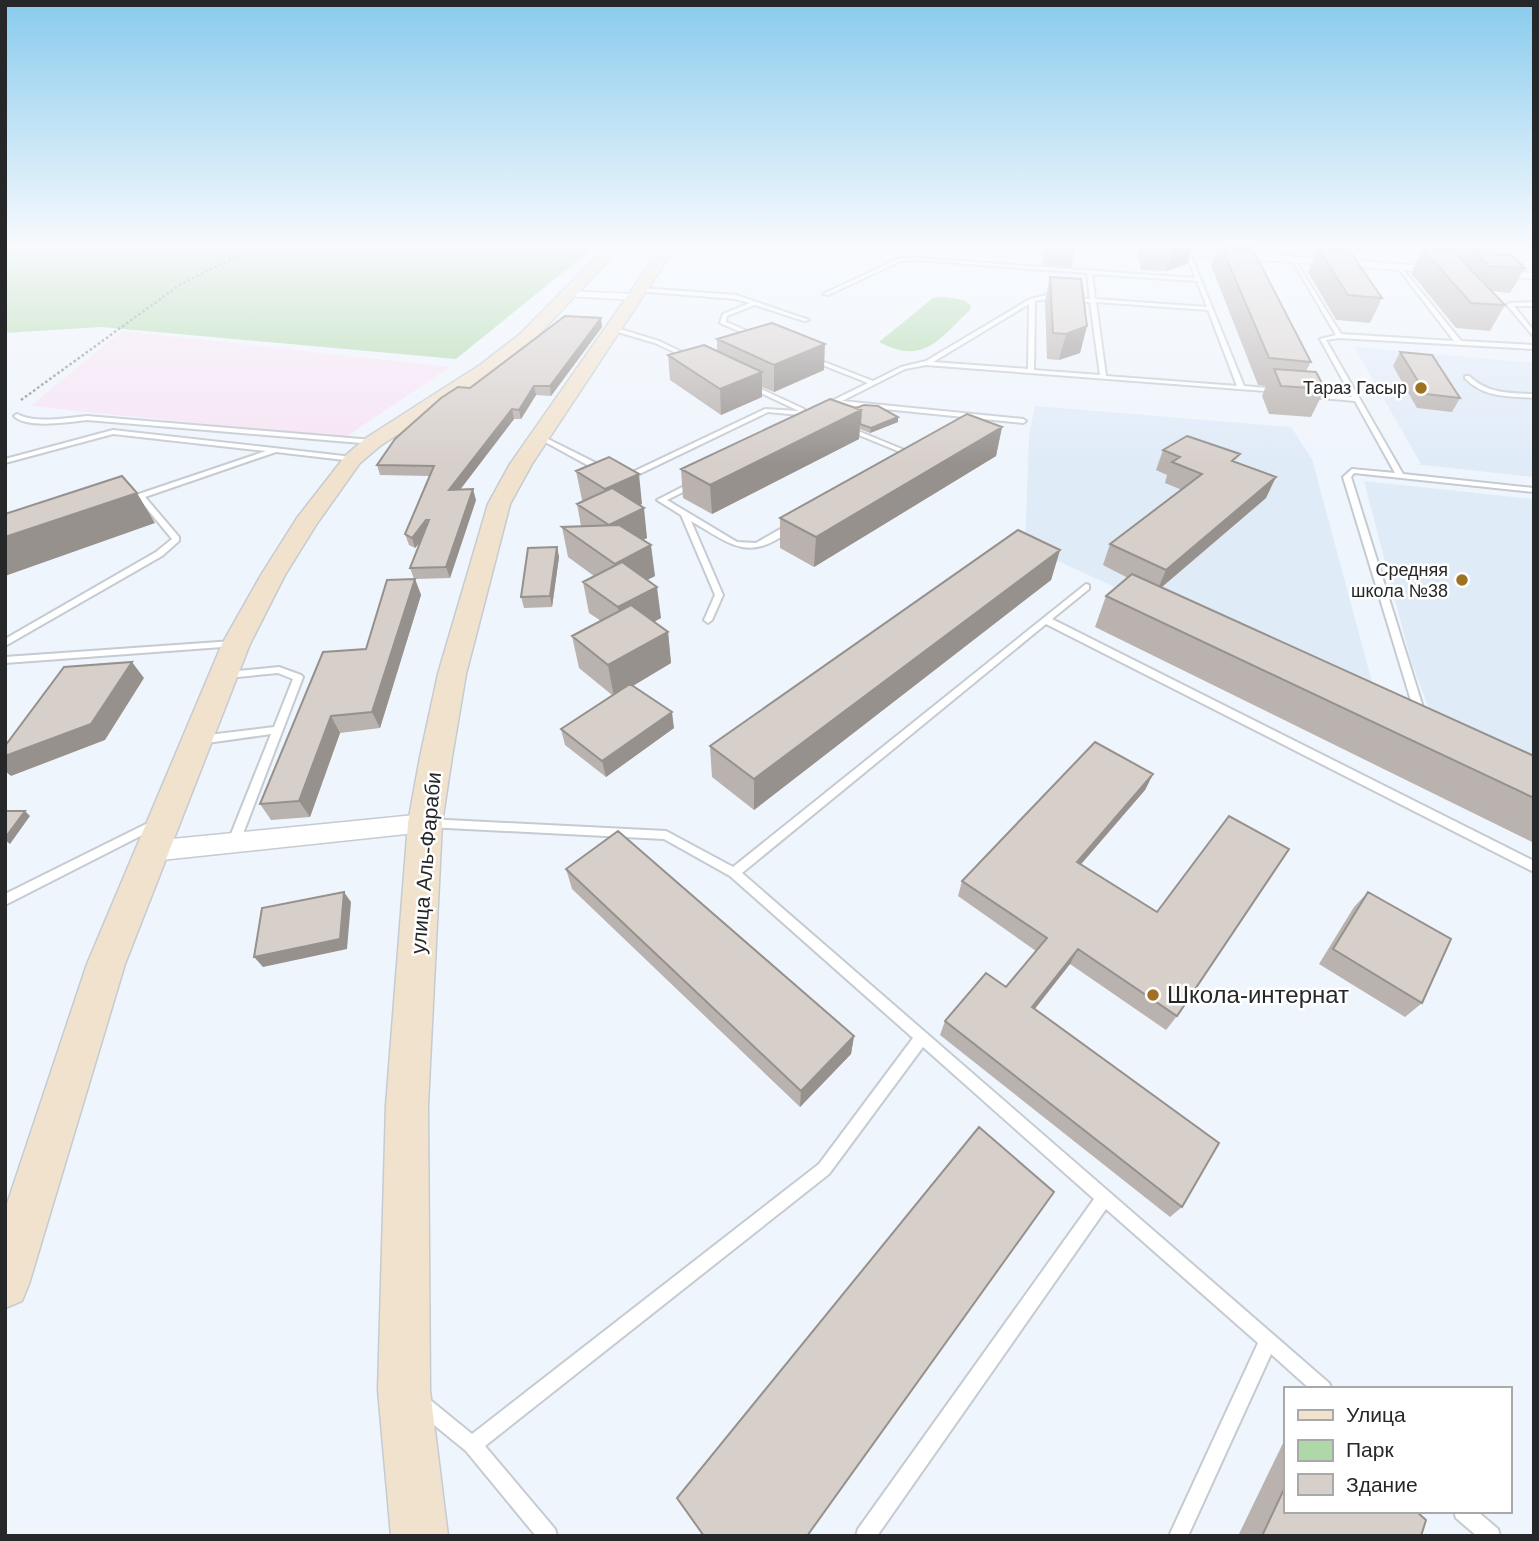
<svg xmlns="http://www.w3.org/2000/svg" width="1539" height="1541" font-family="Helvetica,sans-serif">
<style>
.industrial{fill:#f7e4f4}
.built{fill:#e0ebf8}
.green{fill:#aed8a7}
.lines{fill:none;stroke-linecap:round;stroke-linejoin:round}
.service-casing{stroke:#c5cbd1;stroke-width:4}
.minor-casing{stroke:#c5cbd1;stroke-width:3}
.secondary-casing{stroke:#c5cbd1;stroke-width:3}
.path{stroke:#868a8e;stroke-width:2.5;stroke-dasharray:2.5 2.5;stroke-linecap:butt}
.service{fill:#fff;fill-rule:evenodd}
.minor{fill:#fff;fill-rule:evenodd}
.secondary{fill:#f1e2cd;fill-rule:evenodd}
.wall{fill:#b9b2ae}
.shaded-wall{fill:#96918d}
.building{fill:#d7cfca;stroke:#96918d;stroke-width:2}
.poi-dot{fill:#9f7223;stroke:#fff;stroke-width:2.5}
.labels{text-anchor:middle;stroke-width:5;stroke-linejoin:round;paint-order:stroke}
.far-poi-label{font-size:18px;fill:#252729;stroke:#fff;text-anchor:end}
.street-label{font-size:21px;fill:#252729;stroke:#fff}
.near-poi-label{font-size:24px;fill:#252729;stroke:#fff;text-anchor:start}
</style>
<rect width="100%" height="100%" fill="#eff5fc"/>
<!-- industrial -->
<path class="industrial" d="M122 331 450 367 344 438 30 406Z"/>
<!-- built -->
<path class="built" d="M1354 347 1534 363V477L1414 464H1421Z
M1035 406 1291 427 1312 459 1379 708 1025 546 1029 435Z
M1364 481 1534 499V764L1431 714 1411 661Z"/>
<!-- green -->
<path class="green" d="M5 248H593L456 359 101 327 5 333Z
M945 297 963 300 971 305 970 310C939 339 924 366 879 342L933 298Z"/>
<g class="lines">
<!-- service casing -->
<g class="service-casing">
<path id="service" d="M1186 252 1190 253 1244 386 1277 389 1279 390V392L926 365 905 369 842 401 1023 419 1026 421 1023 423 835 404 810 416 768 412 627 480 620 478 765 409 799 411 748 387V385H752L804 409V411L809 412 868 383 810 360V358H814L873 381 901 367 926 361 1030 299 1047 295 1090 299 1087 273 915 260 901 261 828 295 823 294 898 259 915 258 1195 278ZM1092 274 1197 281 1207 307 1095 299ZM1047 299 1090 302 1100 375 1034 370 1035 301ZM1096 302 1208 310 1237 386 1106 376ZM1029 304 1028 369 933 362Z
M1294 259 1341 334 1454 341 1399 269 1401 267 1461 341 1534 345V349L1339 338 1326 340 1403 474 1534 488V492L1354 473 1351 477 1426 717 1421 720 1416 717 1343 477 1352 469 1395 473 1355 401 1310 397 1307 395 1310 393 1352 397 1320 339 1336 335 1292 260Z
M640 288 736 295 809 320 804 321 755 305 727 316 726 322 757 335 758 336 755 338 720 323 723 314 750 303 735 299 638 291Z
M1534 302V306H1514L1534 331V337L1507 305 1510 303Z
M613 327 659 341 694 358 689 359 655 343 611 330 610 329Z
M1465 376H1469C1488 394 1509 393 1534 394V398C1508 396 1484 398 1465 378Z
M17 414C36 424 66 418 87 416L373 440 376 442 373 444 87 420C68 422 27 429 14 416Z
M846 426 914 454 915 455 910 456 844 429 843 428Z
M113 430 353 457 357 459 353 461 276 452 145 497 179 537V541L162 556 5 646V639L156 552 172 539 139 499 124 503V499L266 451 113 434 5 463V459Z
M540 435 606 468 607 470 600 472 538 438V436Z
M690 483 697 485 667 500 737 542 756 543 789 524H792L796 526C750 563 735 547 691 521L723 595 712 620 708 623 704 620 715 595 681 515 657 500Z
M1086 584 1089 585V589L1052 619 1534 861V872L1046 624 742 873 1329 1383 1332 1389H1310L1271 1354 1188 1536H1169L1258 1343 1106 1209 877 1536H856L858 1529 1094 1199 923 1047 829 1174 485 1446 555 1529 557 1536H536L466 1451 417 1411 414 1405 417 1399 423 1396 429 1399 472 1434 819 1164 913 1038 730 876 664 839 428 827 424 826 422 823 424 820 428 819 666 831 733 867Z
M233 641 238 644 236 646 5 663V657Z
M279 667 301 675 303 677 239 844 237 847 233 849 229 847 227 844 271 734 200 744 195 740 200 736 274 727 293 679 278 673 227 678 222 675 227 672Z
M156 819 160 820 162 823 160 826 5 905V894Z
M1454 1511H1477L1498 1529 1500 1536H1477L1456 1518Z"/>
</g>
<!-- minor casing -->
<g class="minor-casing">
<path id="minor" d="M1126 248H1176L1442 267 1447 270 1442 273 1131 251Z
M1490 270 1534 273V279L1486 275V271Z
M567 291 635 294 641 297 635 300 563 296V292Z
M425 814 433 816 437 823 433 830 425 832 152 861 143 858 140 851 143 844 152 841Z"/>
</g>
<!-- secondary casing -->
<g class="secondary-casing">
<path id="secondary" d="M605 248H620L532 342 492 373 380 446 360 463 316 525 285 575 250 644 125 964 29 1284 22 1301 5 1308V1210L87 964 222 644 261 575 297 518 346 455 366 438 480 365 520 334Z
M661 248H675L532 464 510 504 466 674 452 757 442 823 428 1105 430 1390 448 1536H391L378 1390 386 1105 408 823 420 757 438 674 488 504 510 464Z"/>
</g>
<!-- path -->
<path class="path" d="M21 400 181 284 254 248"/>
<!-- service -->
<use href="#service" class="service"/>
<!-- minor -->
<use href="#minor" class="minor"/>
<!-- secondary -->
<use href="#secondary" class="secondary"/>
</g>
<!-- wall -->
<path class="wall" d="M1044 248H1076L1071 267 1043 265V253Z
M1140 248H1193L1187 264 1166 271 1141 270 1138 254Z
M1204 248H1252L1311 362 1306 371 1325 389 1311 417 1269 414 1262 396 1266 386 1258 385 1211 265 1217 249Z
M1318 248 1382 298 1370 323 1336 320 1308 272Z
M1438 248H1497L1493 254 1525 268 1510 293 1491 291 1505 305 1490 331 1456 328 1411 273 1423 249 1440 251Z
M1050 277 1087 326 1080 353 1059 360 1047 359 1045 302Z
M602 327 551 396 536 395 521 419H514L460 490 476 500 450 578 415 579 421 595 380 728 340 733 310 817 271 820 260 804 414 579 410 568 421 542 415 548 409 545 405 534 429 476 380 475 377 465 470 388Z
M717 339 824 370 774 392 762 387V397L721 415 670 380 668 355 717 351Z
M1400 352 1460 398 1452 412 1417 408 1393 366Z
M856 408 898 422 870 433 860 429 859 439 712 514 683 498 681 469Z
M1002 427 996 456 814 567 780 548V518Z
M1163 450 1236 462 1266 498 1161 588 1534 756V843L1095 627 1106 596 1128 578 1103 565 1110 544 1182 490 1165 483 1167 475 1156 470Z
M576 471 642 504 639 505 647 538 643 540 655 576 647 580 661 618 654 622 668 632 671 663 633 686 674 728 606 777 565 745 561 729 612 695 579 668 572 636 601 621 589 613 583 582 594 576 568 557 562 527 581 526 577 504 583 501 582 500Z
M557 547 559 557 552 607 524 608 521 597Z
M1060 550 1051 580 754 810 712 777 710 746Z
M1153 774 1145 790 1081 864 1177 1016 1166 1030 1070 964 1035 1009 1182 1207 1170 1217 940 1035 945 1021 1006 987 1036 951 958 896 962 881Z
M566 869 854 1036 851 1054 800 1107 572 889Z
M1368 892 1422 1003 1405 1017 1319 964 1354 907Z
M1285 1439V1511L1421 1536H1238Z"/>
<!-- shaded-wall -->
<path class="shaded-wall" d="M1173 248H1193L1187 264 1166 271Z
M601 318 602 327 551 396 550 386Z
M1087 326 1080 353 1059 360 1066 334Z
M825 344 824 370 774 392V365Z
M762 372V397L721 415 720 389Z
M534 386 536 395 521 419 519 410Z
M512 409 514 419 452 500 449 490Z
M861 410 859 439 712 514 710 485Z
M898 417V422L870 433 871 428Z
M1002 427 996 456 814 567 816 537Z
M639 474 642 504 610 519 605 489Z
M1276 477 1266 498 1157 591 1166 570Z
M473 489 476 500 450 578 446 567Z
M137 493 155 523 5 576V537Z
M644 508 647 538 613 555 609 525Z
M426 520 429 531 415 548 412 538Z
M651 545 655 576 620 594 615 564Z
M557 547 559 557 552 607 550 596Z
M1060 550 1051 580 754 810V779Z
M415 579 421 595 380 728 372 712Z
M657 587 661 618 623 638 618 607Z
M668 632 671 663 614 697 608 665Z
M132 662 144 678 105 740 11 776 5 771V756Z
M672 712 674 728 606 777 602 761Z
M331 716 340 733 310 817 299 801Z
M1153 774 1145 790 1070 877 1077 862Z
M25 811 30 816 10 844 5 840V838Z
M344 892 351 902 347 949 263 967 254 957Z
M1078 949 1070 964 1025 1021 1032 1007Z
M854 1036 851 1054 800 1107 801 1091Z"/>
<!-- building -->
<path class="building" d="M1222 248H1252L1311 362 1269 358Z
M1318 248 1349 250 1382 298 1348 295Z
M1423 249 1453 251 1505 305 1471 303Z
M1476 253 1511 255 1525 268 1489 266Z
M1050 277 1081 279 1087 326 1066 334 1053 333Z
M565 316 601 318 550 386H534L519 410 512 409 449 490 473 489 446 567 410 568 429 520H426L412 538 405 534 434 466 377 465 395 439 441 398 458 387 470 388Z
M772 323 825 344 774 365 717 339Z
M704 345 762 372 720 389 668 355Z
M1400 352 1432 355 1460 398 1426 394Z
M1274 369 1316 372 1325 389 1281 386Z
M830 399 861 410 710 485 681 469Z
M864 405 878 406 898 417 871 428 860 424 861 410 856 408Z
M967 414 1002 427 816 537 780 518Z
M1187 436 1240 454 1232 461 1276 477 1166 570 1110 544 1202 474 1172 462 1180 457 1163 450Z
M609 457 639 474 605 489 576 471Z
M122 476 137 493 5 537V514Z
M612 488 644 508 609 525 577 504Z
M619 525 651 545 615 564 562 527Z
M1018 530 1060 550 754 779 710 746Z
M557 547 550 596 521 597 528 548Z
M622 562 657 587 618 607 583 582Z
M1132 574 1534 756V798L1106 596Z
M415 579 372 712 331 716 299 801 260 804 323 652 366 649 387 580Z
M631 605 668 632 608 665 572 636Z
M132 662 91 724 5 756V746L64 667Z
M630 684 672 712 602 761 561 729Z
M1095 742 1153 774 1077 862 1157 912 1229 816 1289 849 1177 1016 1078 949 1032 1007 1219 1143 1182 1207 945 1021 986 973 1006 987 1047 938 962 881Z
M5 811H25L5 838Z
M618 831 854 1036 801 1091 566 869Z
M344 892 340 939 254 957 262 908Z
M1368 892 1451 939 1422 1003 1333 949Z
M979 1127 1054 1192 807 1536H704L677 1498Z
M1285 1487V1511H1416L1426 1520 1421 1536H1262Z"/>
<!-- sky -->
<linearGradient id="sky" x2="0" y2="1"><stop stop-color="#88cbed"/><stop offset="0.53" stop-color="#f8fafe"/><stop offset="1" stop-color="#f8fafe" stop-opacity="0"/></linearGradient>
<rect width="1539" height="464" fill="url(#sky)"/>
<!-- markers -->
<g class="poi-dot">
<circle cx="1421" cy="388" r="7"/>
<circle cx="1462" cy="580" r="7"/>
<circle cx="1153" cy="995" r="7"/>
</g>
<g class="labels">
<!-- far-poi labels -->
<g class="far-poi-label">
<text x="1407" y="394">Тараз Гасыр</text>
<text x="1448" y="576">Средняя<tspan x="1448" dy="21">школа №38</tspan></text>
</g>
<!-- street labels -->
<g class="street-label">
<text transform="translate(426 863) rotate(-85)" y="7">улица Аль-Фараби</text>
</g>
<!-- near-poi labels -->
<g class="near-poi-label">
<text x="1167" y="1003">Школа-интернат</text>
</g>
</g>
<!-- border -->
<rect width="1539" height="1541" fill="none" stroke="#252729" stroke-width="14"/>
<!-- legend -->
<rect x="1284" y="1387" width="228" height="126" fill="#ffffff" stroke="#a8a9a9" stroke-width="2"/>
<rect x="1298" y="1410" width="35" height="10" fill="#f1e2cd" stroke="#a8a9a9" stroke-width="2"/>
<text x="1346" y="1422" font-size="21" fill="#252729">Улица</text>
<rect x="1298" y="1440" width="35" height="21" fill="#aed8a7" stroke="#a8a9a9" stroke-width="2"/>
<text x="1346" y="1457" font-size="21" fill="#252729">Парк</text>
<rect x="1298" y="1474" width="35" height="21" fill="#d7cfca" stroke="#a8a9a9" stroke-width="2"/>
<text x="1346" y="1492" font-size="21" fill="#252729">Здание</text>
</svg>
